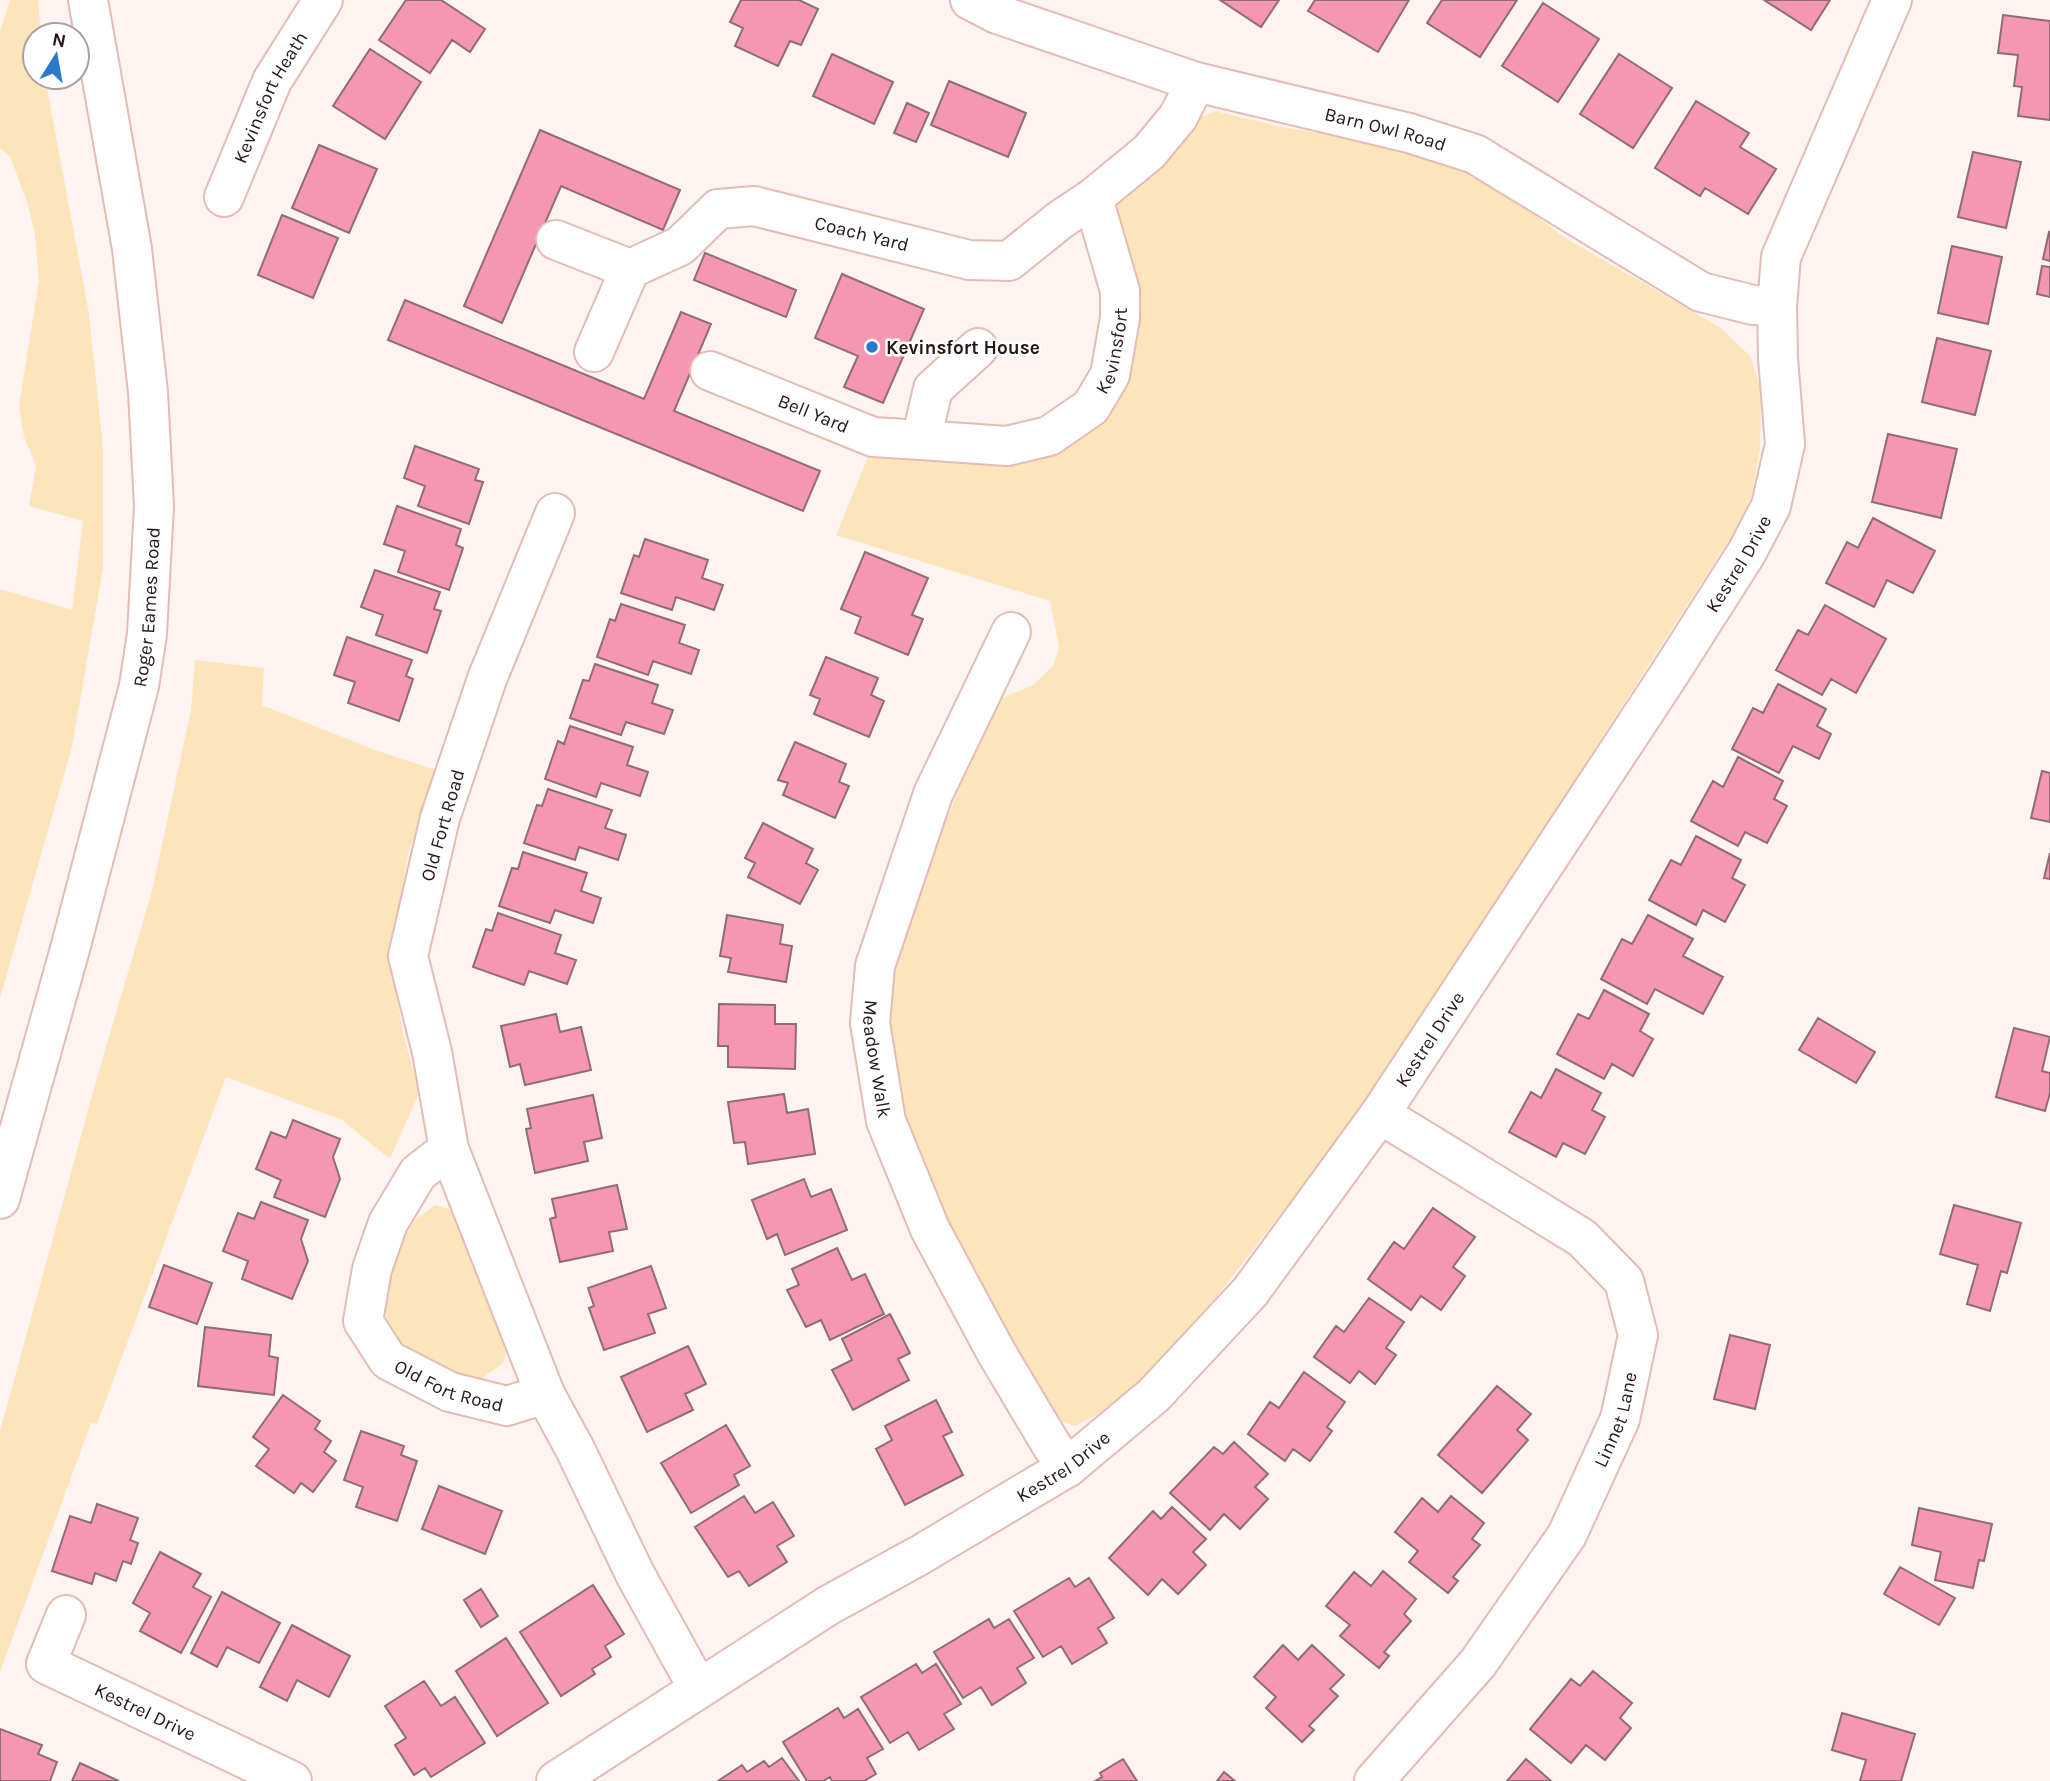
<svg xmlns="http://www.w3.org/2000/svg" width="2050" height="1781" font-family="Karla,sans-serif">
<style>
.green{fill:#fce5ba}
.building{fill:#f596b3;stroke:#916c76;stroke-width:2}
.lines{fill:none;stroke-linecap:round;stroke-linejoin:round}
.minor-casing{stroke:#e5bbb5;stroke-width:42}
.major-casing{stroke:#e5bbb5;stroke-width:42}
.minor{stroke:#fff;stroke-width:38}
.major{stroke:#fff;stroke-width:38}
.poi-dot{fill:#2b7ac9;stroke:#fff;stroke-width:2.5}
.labels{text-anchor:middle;stroke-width:5;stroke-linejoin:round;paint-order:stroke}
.street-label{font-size:19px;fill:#261715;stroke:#fff}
.poi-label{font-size:19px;font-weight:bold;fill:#261715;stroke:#fff;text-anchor:start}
</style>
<rect width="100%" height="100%" fill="#fdf4f2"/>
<!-- green -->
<path class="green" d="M10 0H38L41 35H35V77H45L89 314 103 448V568L72 747 0 998V589L72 610 83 521 29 506 36 466 24 437 19 406 39 280 35 235 27 201 10 157 0 148V31Z
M1215 111 1281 127 1348 138 1411 153 1464 171 1515 199 1562 236 1721 328 1751 357 1761 391 1760 448 1752 495 1733 534 1389 1068 1342 1135 1207 1309 1118 1403 1075 1426 1055 1419 929 1189 892 1085 881 1026 897 957 934 850 988 718 1000 699 1033 685 1053 666 1059 647 1050 601 836 535 870 452 922 458 1116 394 1111 218 1117 204 1155 173 1200 118Z
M195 660 264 668 262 705 375 750 439 771 408 854 391 960 403 1033 419 1093 390 1159 342 1120 226 1077 97 1424 91 1423 0 1672V1431L98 1074 152 891 191 710Z
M435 1205 456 1211 510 1342 503 1363 481 1379 441 1372 406 1354 387 1327 383 1288 396 1251 414 1221Z"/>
<!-- building -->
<path class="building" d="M406 0H441L485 29 470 52 452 40 430 73 379 40Z
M741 0H799L818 9 801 45 790 41 778 66 735 46 743 28 730 22Z
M1220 0H1279L1261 27Z
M1315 0H1409L1378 52 1308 11Z
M1442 0H1517L1480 57 1427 23Z
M1764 0H1830L1811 30Z
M1543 3 1599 39 1558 102 1502 66Z
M2003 15 2050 21V120L2018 116 2022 87 2014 86 2018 55 1998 53Z
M370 49 421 82 385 139 333 106Z
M832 54 893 82 874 124 813 96Z
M1619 54 1672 88 1633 148 1580 114Z
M949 81 1026 113 1008 157 931 125Z
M1696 101 1749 133 1740 147 1776 169 1748 214 1705 188 1700 196 1655 168Z
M907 103 929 113 916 142 894 133Z
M540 130 680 190 663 230 561 186 502 323 464 306Z
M319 145 377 169 349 233 292 208Z
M1973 152 2021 162 2006 228 1958 217Z
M282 215 338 238 313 298 258 275Z
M2049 232 2050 233V261L2043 259Z
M1952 246 2002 257 1988 324 1938 313Z
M705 253 796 290 786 317 694 280Z
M2042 266 2050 267V297L2037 294Z
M842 274 924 309 883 403 844 387 858 356 815 338Z
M405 300 644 399 681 312 711 324 674 411 820 471 803 511 388 340Z
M1937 338 1991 351 1975 415 1922 402Z
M1888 434 1957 449 1941 518 1872 502Z
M415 446 479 469 475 480 483 482 469 524 418 506 425 486 404 478Z
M397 506 461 529 456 545 463 548 449 590 398 572 405 551 384 544Z
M1873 518 1935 551 1913 593 1887 580 1874 607 1826 583 1847 542 1858 548Z
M645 539 708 560 702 578 723 585 714 610 676 597 672 610 621 593 634 555 639 557Z
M865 552 928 578 912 615 923 619 908 655 855 633 861 617 841 609Z
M375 570 440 592 434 609 441 611 427 653 376 635 383 615 361 607Z
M621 604 685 625 679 643 699 650 691 674 653 661 648 675 597 657 610 619 615 621Z
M1825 605 1886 639 1856 693 1831 679 1822 695 1776 670 1798 630 1808 635Z
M347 637 412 660 406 676 413 679 399 721 348 703 355 682 334 675Z
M826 657 878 678 871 695 884 701 869 737 814 714 820 699 810 695Z
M595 664 658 685 652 703 673 710 664 734 626 722 621 735 570 718 583 680 589 681Z
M1778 684 1826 709 1817 726 1831 734 1819 759 1793 746 1779 773 1732 749 1753 708 1763 713Z
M570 726 633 747 627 765 648 772 640 796 601 783 596 797 545 779 558 741 564 744Z
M795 742 846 764 839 782 849 786 835 818 783 795 788 783 778 780Z
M1738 757 1783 781 1774 799 1787 806 1767 843 1745 832 1738 846 1691 821 1713 781 1723 787Z
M2042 771 2050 773V822L2031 818Z
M548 789 612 810 605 828 626 835 618 860 579 847 575 860 524 843 537 805 542 806Z
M763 823 813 849 806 863 818 870 800 904 748 877 755 863 745 858Z
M1696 836 1741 860 1732 878 1745 885 1725 922 1703 910 1696 925 1649 900 1671 860 1681 865Z
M523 852 587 873 581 891 601 898 593 923 555 910 550 923 499 906 512 868 518 869Z
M2050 853V879L2044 878Z
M498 913 561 935 555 953 576 960 567 984 529 971 524 985 473 967 486 929 492 931Z
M727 915 783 925 780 944 792 946 786 982 728 972 731 958 720 956Z
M1648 915 1693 939 1683 956 1723 977 1703 1014 1655 989 1647 1004 1601 979 1622 939 1632 944Z
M1604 990 1649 1014 1640 1031 1653 1039 1633 1076 1612 1064 1604 1079 1557 1054 1578 1014 1589 1019Z
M719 1004 775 1005V1024H796L795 1069 728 1067V1046H718Z
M556 1014 560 1032 581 1027 591 1070 525 1085 520 1064 510 1067 501 1026Z
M1818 1018 1875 1052 1856 1083 1799 1050Z
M2014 1028 2050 1037 2042 1071 2050 1073V1093L2045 1111 1996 1097Z
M1556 1069 1601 1093 1592 1110 1605 1117 1585 1154 1563 1143 1556 1157 1509 1132 1531 1092 1541 1098Z
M784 1094 787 1113 808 1109 815 1154 748 1164 745 1142 734 1143 728 1102Z
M593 1095 602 1138 584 1142 588 1161 535 1173 526 1129 531 1128 527 1109Z
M293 1120 340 1139 333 1157 340 1179 325 1217 274 1197 281 1180 256 1169 271 1132 286 1138Z
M804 1179 811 1197 831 1189 847 1230 785 1255 777 1234 767 1239 752 1200Z
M617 1185 627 1229 609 1232 613 1251 560 1262 550 1219 556 1217 552 1199Z
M261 1202 308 1220 301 1239 308 1261 292 1299 242 1279 248 1261 223 1251 238 1213 254 1219Z
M1954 1205 2021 1223 2007 1273 2001 1271 1990 1311 1967 1304 1978 1265 1940 1254Z
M1433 1208 1475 1237 1453 1267 1465 1276 1441 1310 1421 1296 1411 1310 1368 1279 1394 1242 1404 1249Z
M837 1248 852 1280 865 1274 884 1314 830 1340 821 1320 806 1327 787 1290 799 1285 792 1269Z
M164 1265 212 1283 197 1324 149 1307Z
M651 1266 666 1308 648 1314 655 1333 604 1350 589 1308 594 1306 588 1288Z
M1369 1298 1404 1322 1386 1348 1396 1355 1375 1384 1359 1371 1350 1383 1314 1357 1336 1326 1344 1332Z
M890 1314 910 1353 898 1359 909 1380 853 1410 832 1370 852 1360 842 1339Z
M205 1327 271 1335 269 1356 278 1358 274 1395 198 1386Z
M1730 1335 1770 1345 1755 1409 1714 1399Z
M688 1346 706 1384 685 1394 693 1410 647 1432 621 1377Z
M1304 1372 1345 1402 1327 1427 1332 1431 1310 1461 1293 1449 1285 1461 1248 1434 1270 1402 1279 1408Z
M1497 1386 1531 1414 1517 1430 1528 1440 1482 1493 1438 1455Z
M283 1395 320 1421 315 1429 331 1441 324 1452 336 1461 313 1492 301 1483 294 1493 256 1466 269 1449 253 1437Z
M936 1400 952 1432 943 1436 963 1475 905 1505 876 1449 892 1440 885 1426Z
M726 1425 750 1466 734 1475 739 1485 691 1513 661 1463Z
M361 1431 404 1446 401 1455 417 1461 397 1521 356 1507 363 1487 344 1480Z
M1234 1442 1268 1474 1255 1487 1268 1499 1240 1529 1224 1514 1210 1530 1170 1493 1214 1447 1223 1454Z
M439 1486 502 1511 485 1554 422 1529Z
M744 1496 755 1513 773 1502 794 1536 777 1546 787 1562 749 1586 739 1571 728 1577 695 1527Z
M1451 1496 1484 1523 1472 1539 1480 1545 1453 1577 1458 1581 1448 1593 1409 1562 1418 1551 1395 1532 1422 1498 1438 1512Z
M97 1504 138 1518 130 1540 138 1543 131 1564 123 1561 116 1581 95 1573 92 1584 52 1571 70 1516 91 1523Z
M1172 1507 1206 1539 1193 1552 1206 1565 1178 1594 1162 1579 1148 1595 1109 1558 1153 1511 1161 1519Z
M1919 1508 1992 1524 1984 1561 1979 1560 1973 1588 1935 1580 1941 1552 1912 1545Z
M160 1552 201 1574 193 1587 211 1597 181 1653 140 1631 150 1613 133 1603Z
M1900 1567 1955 1598 1939 1625 1884 1594Z
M1383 1571 1416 1599 1404 1614 1411 1621 1384 1652 1389 1656 1379 1668 1340 1636 1350 1625 1326 1606 1354 1572 1371 1586Z
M1069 1578 1075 1587 1089 1578 1114 1618 1098 1628 1107 1643 1072 1664 1061 1646 1043 1657 1014 1611Z
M593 1585 624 1634 605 1646 611 1657 592 1669 595 1674 561 1696 520 1632Z
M481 1589 498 1616 481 1627 464 1600Z
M222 1592 280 1623 259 1663 227 1647 217 1667 191 1653Z
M989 1619 994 1628 1009 1619 1034 1658 1017 1668 1026 1683 992 1705 981 1687 963 1698 934 1652Z
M292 1625 350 1656 329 1697 297 1680 287 1701 260 1687Z
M506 1638 548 1703 497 1736 456 1671Z
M1283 1645 1298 1660 1312 1645 1344 1675 1330 1689 1338 1696 1309 1726 1314 1730 1302 1742 1266 1708 1276 1697 1254 1677Z
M916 1664 922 1673 936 1664 961 1704 944 1714 954 1729 919 1750 908 1732 890 1743 861 1697Z
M1593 1671 1632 1703 1620 1718 1631 1728 1605 1760 1586 1745 1571 1763 1530 1729 1571 1679 1580 1686Z
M424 1681 441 1706 455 1697 485 1743 431 1777 425 1768 414 1775 395 1745 406 1738 385 1706Z
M838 1708 844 1718 858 1709 883 1749 867 1758 876 1774 864 1781H832L830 1777 823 1781H807L783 1742Z
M1842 1713 1915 1734 1901 1781H1860L1866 1760 1832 1750Z
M0 1729 42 1745 38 1754 57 1762 50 1781H0Z
M782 1758 799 1781H718L742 1765 747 1772 764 1761 769 1767Z
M1123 1759 1137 1781H1095L1102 1777 1100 1773Z
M1526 1759 1551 1781H1507Z
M80 1763 119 1781H72Z
M1224 1772 1235 1781H1217Z"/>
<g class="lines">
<!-- minor casing -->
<g class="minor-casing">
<g id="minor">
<path id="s1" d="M970 0 997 14 1196 82 1409 133 1475 154 1701 292 1753 305 1777 306"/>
<path id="s2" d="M224 197 272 81 323 0"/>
<path d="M556 240 630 269"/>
<path id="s3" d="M978 348 933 389 921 440 1007 446 1049 436 1091 407 1110 375 1120 318V291L1093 198"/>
<path id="s4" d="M594 352 630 269 680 246 718 209 754 206 969 260 1009 261 1060 220 1093 198 1149 152 1178 117 1196 82"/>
<path id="s5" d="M710 371 873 437 921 440"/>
<path d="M555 513 487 679 440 818 408 956 432 1052 449 1149 545 1394 575 1449 635 1574 698 1688"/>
<path id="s6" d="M1011 632 933 794 875 966 870 1023 886 1121 930 1229 996 1352 1052 1446 1068 1467"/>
<path id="s7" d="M449 1149 418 1173 388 1223 372 1269 363 1321 388 1360 450 1392 507 1406 545 1394"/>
<path id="s8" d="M66 1615 46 1664 292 1781"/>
<path id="s9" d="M556 1781 829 1605 920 1555 1068 1467 1154 1395 1250 1292 1380 1114 1670 673 1747 552 1771 506 1785 444 1778 358 1777 306 1781 257 1892 0"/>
<path id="s10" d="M1374 1781 1478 1663 1567 1535 1620 1419 1638 1335 1624 1281 1582 1238 1380 1114"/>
</g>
</g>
<!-- major casing -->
<g class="major-casing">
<g id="major">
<path id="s11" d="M0 1199 70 949 139 686 147 634 154 506 148 392 132 249 88 0"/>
</g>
</g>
<!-- minor -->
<use href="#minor" class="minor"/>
<!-- major -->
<use href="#major" class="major"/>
</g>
<!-- markers -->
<circle class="poi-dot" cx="872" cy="347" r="7"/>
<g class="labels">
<!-- street labels -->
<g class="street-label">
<text dy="7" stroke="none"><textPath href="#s2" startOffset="110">Kevinsfort Heath</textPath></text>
<text dy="7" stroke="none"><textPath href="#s1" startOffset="436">Barn Owl Road</textPath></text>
<text dy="7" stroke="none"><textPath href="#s4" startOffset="346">Coach Yard</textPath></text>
<text dy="7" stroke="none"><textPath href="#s3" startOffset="355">Kevinsfort</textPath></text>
<text dy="7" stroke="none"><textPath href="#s5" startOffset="112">Bell Yard</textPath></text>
<text dy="7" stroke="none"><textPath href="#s9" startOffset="1731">Kestrel Drive</textPath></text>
<text dy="7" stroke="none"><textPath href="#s11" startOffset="611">Roger Eames Road</textPath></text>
<text transform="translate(442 825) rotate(-74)" y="7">Old Fort Road</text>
<text dy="7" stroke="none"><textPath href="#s9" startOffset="1164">Kestrel Drive</textPath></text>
<text dy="7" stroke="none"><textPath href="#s6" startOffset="455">Meadow Walk</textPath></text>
<text dy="7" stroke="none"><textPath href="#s7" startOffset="312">Old Fort Road</textPath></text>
<text dy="7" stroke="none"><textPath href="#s10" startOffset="439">Linnet Lane</textPath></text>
<text dy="7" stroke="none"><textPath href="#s9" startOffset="597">Kestrel Drive</textPath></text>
<text dy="7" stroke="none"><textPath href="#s8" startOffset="163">Kestrel Drive</textPath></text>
</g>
<!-- poi labels -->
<g class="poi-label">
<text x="886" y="354">Kevinsfort House</text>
</g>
</g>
<!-- north arrow -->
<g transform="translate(56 56) rotate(11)"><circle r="33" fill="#ffffff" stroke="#a8a2a1" stroke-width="2"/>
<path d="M0-5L12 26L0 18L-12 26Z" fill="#2b7ac9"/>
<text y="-10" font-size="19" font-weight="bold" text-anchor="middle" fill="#261715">N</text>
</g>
</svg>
